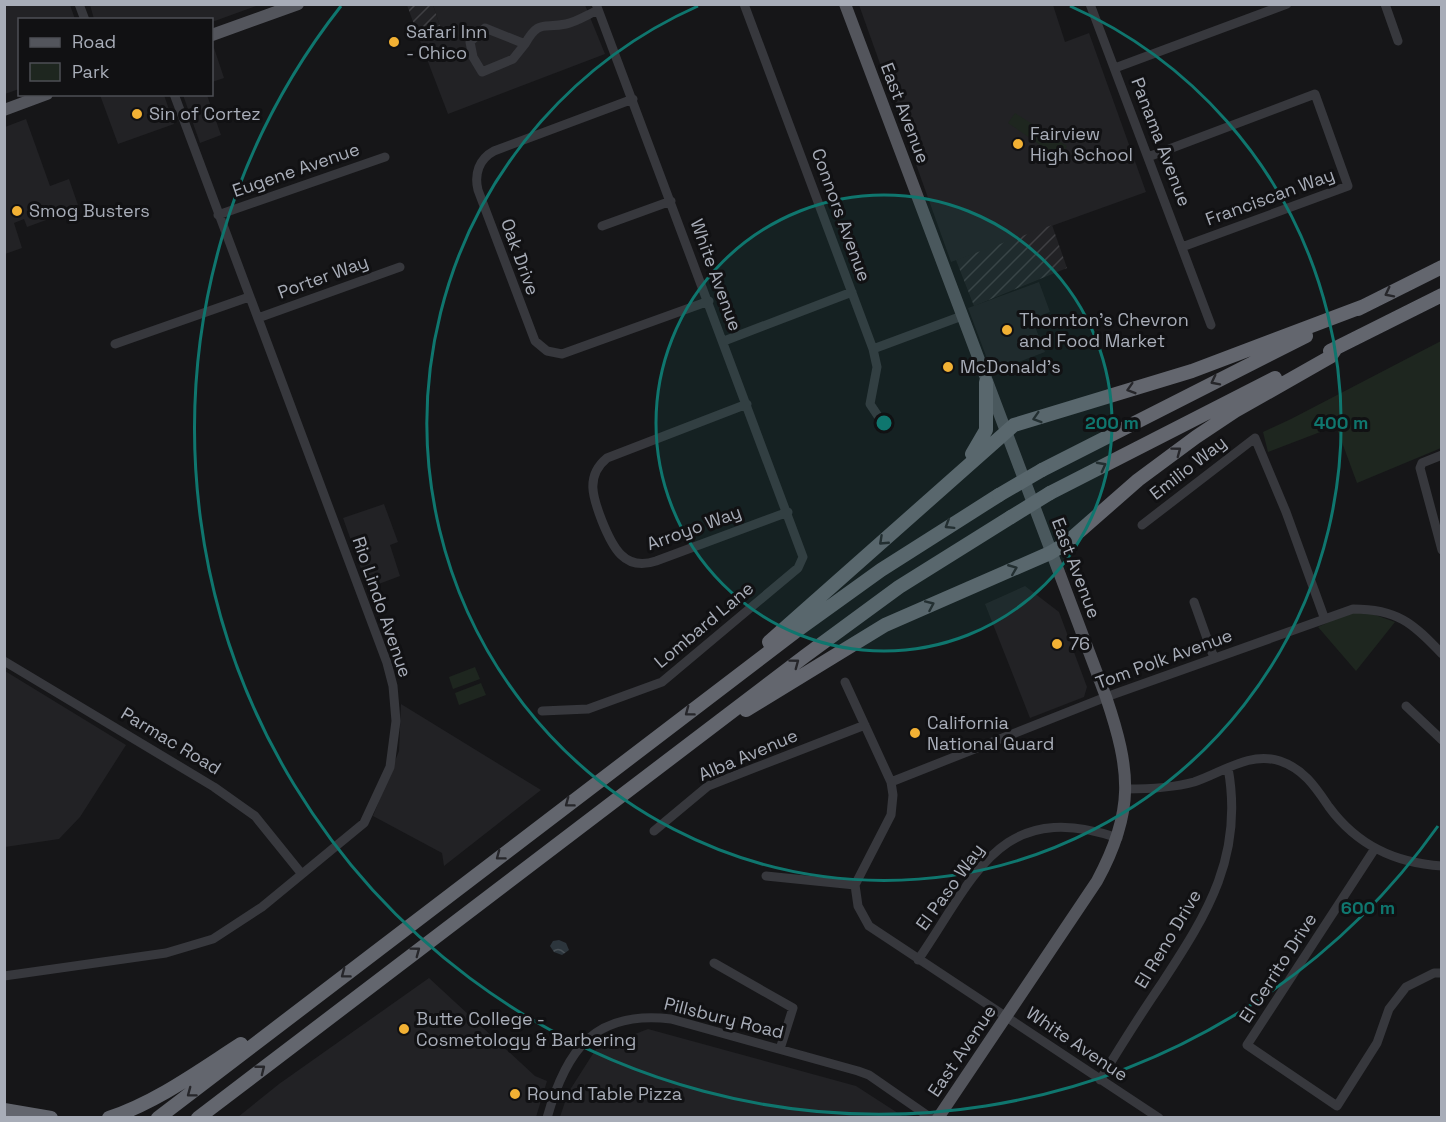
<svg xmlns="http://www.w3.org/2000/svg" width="1446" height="1122" font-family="'Space Grotesk',sans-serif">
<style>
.built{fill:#222225}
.industrial{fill:url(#industrial-furrows)}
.green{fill:#1e261f}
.water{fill:url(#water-waves)}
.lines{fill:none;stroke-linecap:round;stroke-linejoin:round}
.minor{stroke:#37383d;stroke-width:9}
.major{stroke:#53555c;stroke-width:12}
.highway{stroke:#63666e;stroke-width:14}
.highway-bridge{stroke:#63666e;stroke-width:14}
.oneway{stroke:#26262a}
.ring{fill:none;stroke:#0f766e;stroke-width:3}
.poi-dot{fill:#f2b134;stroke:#111113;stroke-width:2}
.labels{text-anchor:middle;stroke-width:6;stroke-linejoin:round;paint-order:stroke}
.poi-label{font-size:18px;fill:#a8adb8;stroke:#111113;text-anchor:start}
.street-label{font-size:18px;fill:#a8adb8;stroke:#111113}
.centre{fill:#0f766e;stroke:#111113;stroke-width:3}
.ring-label{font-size:18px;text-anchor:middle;font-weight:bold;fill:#0f766e;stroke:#111113;stroke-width:6;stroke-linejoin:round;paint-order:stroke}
</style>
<defs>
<pattern id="industrial-furrows" width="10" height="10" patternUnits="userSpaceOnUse" patternTransform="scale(1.5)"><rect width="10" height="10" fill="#222225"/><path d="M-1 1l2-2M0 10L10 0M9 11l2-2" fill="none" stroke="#3f3f43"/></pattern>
<pattern id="water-waves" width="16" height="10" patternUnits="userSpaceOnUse" patternTransform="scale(1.5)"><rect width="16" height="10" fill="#2c353c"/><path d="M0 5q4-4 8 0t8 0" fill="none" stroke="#485056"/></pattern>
</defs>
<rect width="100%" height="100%" fill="#161618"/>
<!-- built -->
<path class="built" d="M5 4 70 5 75 19 20 20 19 89 5 94Z
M90 5V4L259 5 212 22V20L94 19Z
M433 5H585L605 54 448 114 420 41 442 32Z
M859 5H1053L1065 42 1089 33 1146 192 951 262Z
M214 48 224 78 212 82V49Z
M100 95H164L174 124 118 144Z
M183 95H207L221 135 200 143Z
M26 119 50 186 69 179 79 208 27 227 24 219 14 223 22 248 5 254V127Z
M1039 282 1050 312 1032 319 1045 352 992 372 968 308Z
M384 504 398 542 390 545 400 576 368 588 343 518Z
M1025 586 1059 612 1087 687 1084 697 1030 718 985 604Z
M5 671 126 745 80 817 59 839 5 847Z
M401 704 541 790 444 866 442 853 373 816 399 751Z
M429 978 535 1076 547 1081 536 1117H238L279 1084Z
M648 1029 856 1086 904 1117H560L568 1093 596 1049Z"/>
<!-- industrial -->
<path class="industrial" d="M407 5H433L442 32 420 41Z
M1052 225 1067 268 974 306 956 260Z"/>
<!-- green -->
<path class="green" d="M1015 113 1067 146 1059 158 1008 123Z
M1441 341V448L1357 483 1336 426 1268 452 1263 432 1291 419Z
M1350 612H1367L1395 622 1356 671 1318 627Z
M475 667 480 679 453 689 449 677Z
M481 683 486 695 459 705 455 693Z"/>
<!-- water -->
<path class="water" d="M559 940 566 943 569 950 562 955 554 952 550 946 553 941Z"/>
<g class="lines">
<!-- minor -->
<path class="minor" d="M79 4 85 20
M744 4 873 349 877 367 870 404 884 425
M1090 4 1211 325
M1385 4 1398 41
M485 28 525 44 513 59 482 72 473 57 470 42Z
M525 44C539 19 543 29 566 24 576 22 587 15 598 10
M1115 68 1287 4
M633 99 494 151C479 159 474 174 478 190L535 341 547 351 562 354 709 301
M1148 157 1315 94 1348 186 1182 247
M218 215 385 157
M602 226 671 201
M258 318 400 267
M724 341 852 292
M115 344 249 297
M873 349 962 316
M747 404 607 458C585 476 593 498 602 521 612 546 624 572 656 561L788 512
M1442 455 1422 463 1420 468 1442 550
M1142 525 1255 438 1286 512 1324 617
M1194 602 1214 658
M4 661 214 787 255 816 301 873
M845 682 891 782 893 795 891 815 855 885 858 906 869 926 1159 1118
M1406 706 1442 740
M542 711 588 709 662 682 798 568 803 557 596 4
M891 782 1106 697 1353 609C1397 609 1413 623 1442 654
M1126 789C1148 789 1172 788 1194 782 1222 773 1249 751 1280 761 1304 769 1316 788 1329 807 1357 845 1394 863 1442 866
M654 831 708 786 865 725
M1374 850 1247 1045 1337 1106 1377 1043 1389 1009 1406 987 1434 973H1442
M766 876 855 885
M918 960C975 877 999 798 1118 838
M714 963 793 1008 780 1049
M4 976 166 953 213 939 262 907 364 823 390 767 396 721 393 686 387 663 174 94
M1100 1080C1120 1047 1140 1015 1162 983 1208 913 1244 855 1228 768
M547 1118C566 1050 594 1010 671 1019L858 1071 869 1075 931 1118"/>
<!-- major -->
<path class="major" d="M845 4 1106 697C1131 771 1135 811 1097 881L938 1118
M212 35 298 4
M4 110 47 94"/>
<!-- highway -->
<path class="highway" d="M1358 309 1442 267
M1330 351 1442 295
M972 454 986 430V382
M1042 470 1306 336
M1050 493 1275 378
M769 642 1014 425 1192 371 1364 306
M746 710 885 625 1050 553 1065 544 1138 480 1196 437 1235 411 1330 357 1336 348
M4 1110 51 1118
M109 1118C157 1102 199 1071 241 1044
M158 1118 799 629 881 570 999 495
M198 1118 805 656 899 587 1011 517"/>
<!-- highway-bridge -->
<path class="highway-bridge" d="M999 495 1042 470
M1011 517 1050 493"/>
</g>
<!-- one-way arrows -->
<defs><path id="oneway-chevron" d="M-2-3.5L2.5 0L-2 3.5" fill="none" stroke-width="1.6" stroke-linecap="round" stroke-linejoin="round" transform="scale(1.5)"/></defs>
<g class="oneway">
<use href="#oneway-chevron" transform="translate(1389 293) rotate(153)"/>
<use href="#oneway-chevron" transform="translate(1215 381) rotate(153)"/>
<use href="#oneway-chevron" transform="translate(1131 389) rotate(163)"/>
<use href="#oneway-chevron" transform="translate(1037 418) rotate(163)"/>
<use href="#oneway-chevron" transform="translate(1177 451) rotate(-37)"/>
<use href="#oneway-chevron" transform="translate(1102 466) rotate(-28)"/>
<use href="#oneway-chevron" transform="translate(949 525) rotate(148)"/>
<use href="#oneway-chevron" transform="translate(883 541) rotate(137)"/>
<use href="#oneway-chevron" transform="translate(1013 569) rotate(-22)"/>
<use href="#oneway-chevron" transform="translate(930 605) rotate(-24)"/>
<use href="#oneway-chevron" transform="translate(795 663) rotate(-37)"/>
<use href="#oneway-chevron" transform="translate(689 712) rotate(143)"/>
<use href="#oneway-chevron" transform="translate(569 803) rotate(143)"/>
<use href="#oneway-chevron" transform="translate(500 856) rotate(143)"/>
<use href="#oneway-chevron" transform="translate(416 951) rotate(-37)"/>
<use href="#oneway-chevron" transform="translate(345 974) rotate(143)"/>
<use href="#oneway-chevron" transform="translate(261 1069) rotate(-38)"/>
<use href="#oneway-chevron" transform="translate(191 1093) rotate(143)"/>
</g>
<!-- distance rings -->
<circle cx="884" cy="423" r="228" fill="#0f766e" fill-opacity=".12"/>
<g class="ring">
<circle cx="884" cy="423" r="228"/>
<path d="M1070 6A457 457 0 1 1 698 6"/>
<path d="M1438 826A685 685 0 1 1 341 6"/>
</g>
<!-- markers -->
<g class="poi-dot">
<circle cx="394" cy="42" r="6"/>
<circle cx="137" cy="114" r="6"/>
<circle cx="1018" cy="144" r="6"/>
<circle cx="17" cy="211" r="6"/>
<circle cx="1007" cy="330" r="6"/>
<circle cx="948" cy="367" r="6"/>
<circle cx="1057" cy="644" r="6"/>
<circle cx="915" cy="733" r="6"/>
<circle cx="404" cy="1029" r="6"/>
<circle cx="515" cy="1094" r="6"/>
</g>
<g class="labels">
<!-- poi labels -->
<g class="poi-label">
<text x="406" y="38">Safari Inn<tspan x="406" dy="21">- Chico</tspan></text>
<text x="149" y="120">Sin of Cortez</text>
<text x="1030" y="140">Fairview<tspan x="1030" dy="21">High School</tspan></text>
<text x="29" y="217">Smog Busters</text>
<text x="1019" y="326">Thornton's Chevron<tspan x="1019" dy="21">and Food Market</tspan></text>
<text x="960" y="373">McDonald's</text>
<text x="1069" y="650">76</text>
<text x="927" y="729">California<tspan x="927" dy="21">National Guard</tspan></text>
<text x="416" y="1025">Butte College -<tspan x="416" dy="21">Cosmetology &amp; Barbering</tspan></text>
<text x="527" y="1100">Round Table Pizza</text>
</g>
<!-- street labels -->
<g class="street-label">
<text transform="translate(905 113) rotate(69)" y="6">East Avenue</text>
<text transform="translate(1161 142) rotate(69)" y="6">Panama Avenue</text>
<text transform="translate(296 170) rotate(-19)" y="6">Eugene Avenue</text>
<text transform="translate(1270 197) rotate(-20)" y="6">Franciscan Way</text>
<text transform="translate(841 215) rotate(70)" y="6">Connors Avenue</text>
<text transform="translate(520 257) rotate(70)" y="6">Oak Drive</text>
<text transform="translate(716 275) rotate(70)" y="6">White Avenue</text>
<text transform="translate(323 277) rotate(-20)" y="6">Porter Way</text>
<text transform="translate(1188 468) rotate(-38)" y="6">Emilio Way</text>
<text transform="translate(694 528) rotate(-20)" y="6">Arroyo Way</text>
<text transform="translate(1076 568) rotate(69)" y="6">East Avenue</text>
<text transform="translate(382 607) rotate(71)" y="6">Rio Lindo Avenue</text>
<text transform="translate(704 625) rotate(-40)" y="6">Lombard Lane</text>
<text transform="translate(1164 659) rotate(-20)" y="6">Tom Polk Avenue</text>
<text transform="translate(171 741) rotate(31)" y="6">Parmac Road</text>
<text transform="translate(748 755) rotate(-23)" y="6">Alba Avenue</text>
<text transform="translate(950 887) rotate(-54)" y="6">El Paso Way</text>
<text transform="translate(1168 939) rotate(-59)" y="6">El Reno Drive</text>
<text transform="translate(1278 968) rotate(-57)" y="6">El Cerrito Drive</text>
<text transform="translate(724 1018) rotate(14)" y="6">Pillsbury Road</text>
<text transform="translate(1077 1044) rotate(34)" y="6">White Avenue</text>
<text transform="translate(962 1051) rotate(-56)" y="6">East Avenue</text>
</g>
</g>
<circle cx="884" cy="423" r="9" class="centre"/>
<g class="ring-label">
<text x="1112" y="429">200 m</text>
<text x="1341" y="429">400 m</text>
<text x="1368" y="914">600 m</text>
</g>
<!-- border -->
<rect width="1446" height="1122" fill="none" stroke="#a8adb8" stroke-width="12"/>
<!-- legend -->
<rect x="18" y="18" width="195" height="78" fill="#111113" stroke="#4d4f55" stroke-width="1.5"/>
<rect x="30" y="38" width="30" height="9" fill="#53555c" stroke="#4d4f55" stroke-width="1.5"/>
<text x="72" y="48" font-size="18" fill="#a8adb8">Road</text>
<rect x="30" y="63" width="30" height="18" fill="#1e261f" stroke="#4d4f55" stroke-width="1.5"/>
<text x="72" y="78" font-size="18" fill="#a8adb8">Park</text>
</svg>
